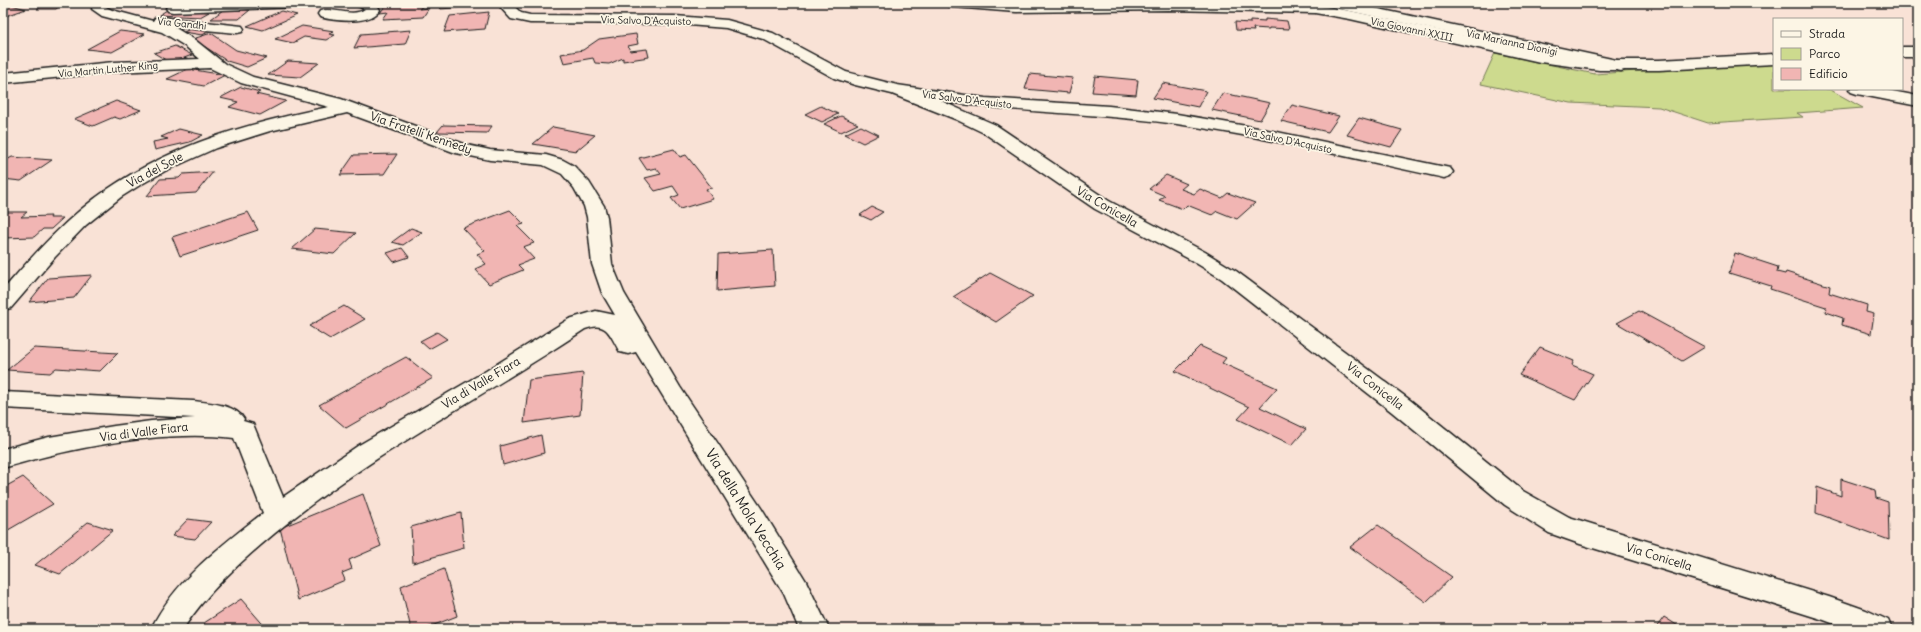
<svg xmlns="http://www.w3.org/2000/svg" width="1921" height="632" font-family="Delius,sans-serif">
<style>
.green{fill:#cdda8e;stroke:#747b55}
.building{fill:#f1b5b3;stroke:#1c1c1c}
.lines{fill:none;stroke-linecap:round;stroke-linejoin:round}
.minor-casing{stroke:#1c1c1c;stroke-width:3}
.tertiary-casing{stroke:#1c1c1c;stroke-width:3}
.minor{fill:#fcf5e5;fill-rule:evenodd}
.tertiary{fill:#fcf5e5;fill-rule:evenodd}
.labels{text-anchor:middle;stroke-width:3.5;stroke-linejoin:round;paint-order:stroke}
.far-street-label{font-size:10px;fill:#1c1c1c;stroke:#fcf5e5}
.street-label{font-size:12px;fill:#1c1c1c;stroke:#fcf5e5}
.near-street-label{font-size:14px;fill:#1c1c1c;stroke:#fcf5e5}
</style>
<rect width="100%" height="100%" fill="#f9e2d6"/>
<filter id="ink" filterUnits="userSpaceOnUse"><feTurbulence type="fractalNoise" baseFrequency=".025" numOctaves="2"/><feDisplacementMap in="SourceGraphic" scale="8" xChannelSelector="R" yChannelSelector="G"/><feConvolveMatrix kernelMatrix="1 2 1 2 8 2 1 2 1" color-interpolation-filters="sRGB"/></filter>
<g filter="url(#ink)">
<!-- green -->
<path class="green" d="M1495 53 1595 74 1774 61V89H1829L1863 108 1797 113 1803 117 1708 123 1659 107 1571 103 1481 84Z"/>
<!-- building -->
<path class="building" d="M46 3H64L56 9H37Z
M424 3 420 9 429 8 423 17 383 19 388 12 380 13 386 5Z
M444 3H480L479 6 440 9Z
M8 4 26 9 3 17V6Z
M167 10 209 12 200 17 159 15Z
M223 10H250L239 19H211Z
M281 11 297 15 263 30 247 26Z
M489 12 485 29 444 32 450 16Z
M1265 19 1287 21 1289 29 1269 28V29L1253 28 1254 31 1236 30 1235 22 1250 23V20L1265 21Z
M198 25 215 29 202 35 184 32Z
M302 26 334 31 329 34 335 35 326 40 304 37 293 43 275 39Z
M411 30 405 44 354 48 361 34Z
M120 31 145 34 112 52 87 49Z
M211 33 236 50 267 58 247 67 227 61 193 39Z
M636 34 638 44 628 46 630 51 647 49 649 57 623 61V58L609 64 595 63 593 58 564 63 561 54 583 50 599 39Z
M175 46 192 55 171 63 154 53Z
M288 61 319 63 300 77 268 75Z
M188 69 225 75 204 86 167 79Z
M1030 74 1073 78 1069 93 1025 89Z
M1095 76 1138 80 1136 95 1092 92Z
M1163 83 1206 91 1198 107 1153 98Z
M241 87 260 92 256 94 286 101 260 115 229 107 238 102 220 98Z
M1223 93 1270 103 1260 120 1212 110Z
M116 101 141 110 120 119 114 117 93 126 74 119Z
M1292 105 1339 116 1328 132 1281 121Z
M821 106 838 114 822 122 805 114Z
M841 116 858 124 841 132 824 124Z
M1359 118 1402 130 1391 147 1347 135Z
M443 125 492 126 487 133 437 132Z
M861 126 879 135 863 143 845 134Z
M553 127 595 135 576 151 533 144Z
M179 129 203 135 190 142 155 150 153 142 168 139 161 137Z
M674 149 680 157 686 155 712 188 706 189 713 199 680 209 671 198 679 195 673 186 655 191 645 178 661 174 656 168 647 170 639 158Z
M397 154 384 174 340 175 354 155Z
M12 157 52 160 21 181 3 179V162Z
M213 172 196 193 147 196 160 179 179 178 183 174Z
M1166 175 1187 184 1181 189 1194 194 1200 189 1222 198 1228 193 1255 203 1237 219 1217 211 1212 215 1187 205 1183 209 1159 200 1165 196 1149 189Z
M872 207 883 212 871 220 860 215Z
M510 210 524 224 517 226 534 243 523 247 534 259 518 265 523 270 489 284 475 269 486 264 477 254 485 251 463 228Z
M7 212H27L21 217 51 216 50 218H63L51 229H43L34 237 3 238V215Z
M248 212 258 230 180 256 172 237Z
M411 228 422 232 403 245 392 242Z
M315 229 356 233 334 254 292 249Z
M402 248 409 257 394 262 387 253Z
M773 250 775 286 717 291 718 254Z
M1735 253 1778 267 1777 272 1785 274 1786 272 1830 286 1829 293 1867 305 1866 312 1874 314 1871 334 1842 325 1843 318 1825 312 1826 307 1770 289 1771 286 1729 273Z
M990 273 1033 296 996 322 953 297Z
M92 275 74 298 29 302 48 278Z
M344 306 365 319 330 339 309 326Z
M1639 311 1705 347 1682 361 1617 323Z
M437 332 447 339 429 349 420 341Z
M1200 346 1226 358 1222 363 1277 388 1260 407 1306 429 1292 445 1238 419 1249 407 1175 371Z
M1540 347 1574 361 1572 365 1593 374 1575 400 1519 375Z
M34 348 118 353 100 371 56 368 50 373 7 370Z
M406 357 433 378 346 428 319 405Z
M583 373 580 415 524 423 529 380Z
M541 435 544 453 503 465 500 446Z
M23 477 53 504 3 533V488Z
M1841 479 1875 490 1876 498 1888 502 1889 540 1816 513 1817 487 1841 496Z
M363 494 381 546 349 560 352 569 342 573 345 580 298 600 280 528Z
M1913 507 1918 509V546L1917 545Z
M461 513 464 548 413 563 411 527Z
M188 519 211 522 195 539 172 536Z
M88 522 113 530 60 574 35 565Z
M1378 525 1452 577 1426 602 1350 547Z
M444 569 457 616 424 629H411L401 586Z
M241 599 267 629H209L204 623Z
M1664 617 1683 629H1655Z"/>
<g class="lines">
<!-- minor casing -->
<g class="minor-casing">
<path id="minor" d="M93 3H107L106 7 112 10 153 21 155 18 160 17 242 26 244 29 242 32 237 33 174 27 195 40 225 64 253 77 341 99 467 145 490 150 546 155 563 160 574 166 589 182 604 206 607 217 612 264 624 293 680 387 761 508 806 581 829 629H799L784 594 636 352 628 354 620 352C610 336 608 320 585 329 482 398 370 454 275 533 241 561 207 592 183 629H151C174 581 222 545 263 513L234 438C163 429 71 448 3 468V449L49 437 114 426 151 421 195 418 3 408V392L193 401C209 403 235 404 244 419L243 421 253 424 283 497 359 445 486 371 569 319 596 311 615 315 602 293 592 264 587 217 584 206 574 188 562 174 543 165 490 160 456 153 347 113 270 131 216 148 165 171 140 185 121 197 86 225 55 257 11 308 3 310V290C35 253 68 216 108 189 174 144 252 122 329 107L241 83 210 68 114 72 3 83V73L114 62 200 59 185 46 162 32 102 16 92 9Z
M304 3 302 6 297 7 173 12 168 11 166 8 168 5 192 3Z
M356 3H376L380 10C370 25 335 21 320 17L318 14 320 11C334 7 353 18 365 9L358 6Z
M501 3H515V7L521 13 530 15 675 16 727 20 773 33 846 72 897 85 985 98 1109 106 1177 114 1258 128 1450 168 1453 172 1450 176 1444 178C1355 159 1266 137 1177 124 1098 113 1019 113 941 101L996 125 1109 201 1205 252 1236 271 1410 400 1523 491 1569 517 1829 597 1866 610 1888 620 1892 629H1848L1824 620 1580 544 1549 533 1505 505 1392 412 1222 279 1191 260 1095 209 984 133 955 119 892 94 855 85 834 78 763 39 726 28 675 24 530 23 511 19 501 8Z
M1325 3H1351L1621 61 1627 63 1629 66 1627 69 1621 71 1332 7 1327 6Z
M1849 89H1882L1918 96V106L1857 94 1851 92Z"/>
</g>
<!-- tertiary casing -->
<g class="tertiary-casing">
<path id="tertiary" d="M946 3H1269L1315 5 1350 11 1540 52 1599 60H1659L1774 54V64L1659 70H1599L1540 62 1350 19 1315 13 1168 10 1016 12 953 7 948 6Z
M1902 47H1918V57H1902Z"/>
</g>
<!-- minor -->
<use href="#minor" class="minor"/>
<!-- tertiary -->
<use href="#tertiary" class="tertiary"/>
</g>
</g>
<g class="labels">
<!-- far-street labels -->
<g class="far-street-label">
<text transform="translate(646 20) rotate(1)" y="4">Via Salvo D'Acquisto</text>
<text transform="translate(182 23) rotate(6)" y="4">Via Gandhi</text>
<text transform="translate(1412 29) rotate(12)" y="4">Via Giovanni XXIII</text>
<text transform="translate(1512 42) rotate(12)" y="4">Via Marianna Dionigi</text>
<text transform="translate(108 69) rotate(-5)" y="4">Via Martin Luther King</text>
<text transform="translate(967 99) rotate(7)" y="4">Via Salvo D'Acquisto</text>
<text transform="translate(1288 140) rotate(12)" y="4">Via Salvo D'Acquisto</text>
</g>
<!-- street labels -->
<g class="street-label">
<text transform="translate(421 133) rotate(19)" y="4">Via Fratelli Kennedy</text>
<text transform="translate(155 170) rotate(-28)" y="4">Via del Sole</text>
<text transform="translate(1107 207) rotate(30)" y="4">Via Conicella</text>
<text transform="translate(481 383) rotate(-31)" y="4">Via di Valle Fiara</text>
<text transform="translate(1375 386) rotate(38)" y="4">Via Conicella</text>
<text transform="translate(144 432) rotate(-7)" y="4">Via di Valle Fiara</text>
<text transform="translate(1659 557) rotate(17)" y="4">Via Conicella</text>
</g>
<!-- near-street labels -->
<g class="near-street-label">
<text transform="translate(746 509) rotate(58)" y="5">Via della Mola Vecchia</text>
</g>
</g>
<!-- margin -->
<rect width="1921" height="632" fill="none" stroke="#fcf5e5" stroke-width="16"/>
<rect x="8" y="8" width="1905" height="616" fill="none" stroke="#1c1c1c" stroke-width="1.5" filter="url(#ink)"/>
<!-- legend -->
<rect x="1773" y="18" width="130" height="72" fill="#fcf5e5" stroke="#a29e95"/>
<rect x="1781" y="31" width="20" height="6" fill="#fcf5e5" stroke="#a29e95"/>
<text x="1809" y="38" font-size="12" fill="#1c1c1c">Strada</text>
<rect x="1781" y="48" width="20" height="12" fill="#cdda8e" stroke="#a29e95"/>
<text x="1809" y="58" font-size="12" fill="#1c1c1c">Parco</text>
<rect x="1781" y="68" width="20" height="12" fill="#f1b5b3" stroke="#a29e95"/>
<text x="1809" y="78" font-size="12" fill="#1c1c1c">Edificio</text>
</svg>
